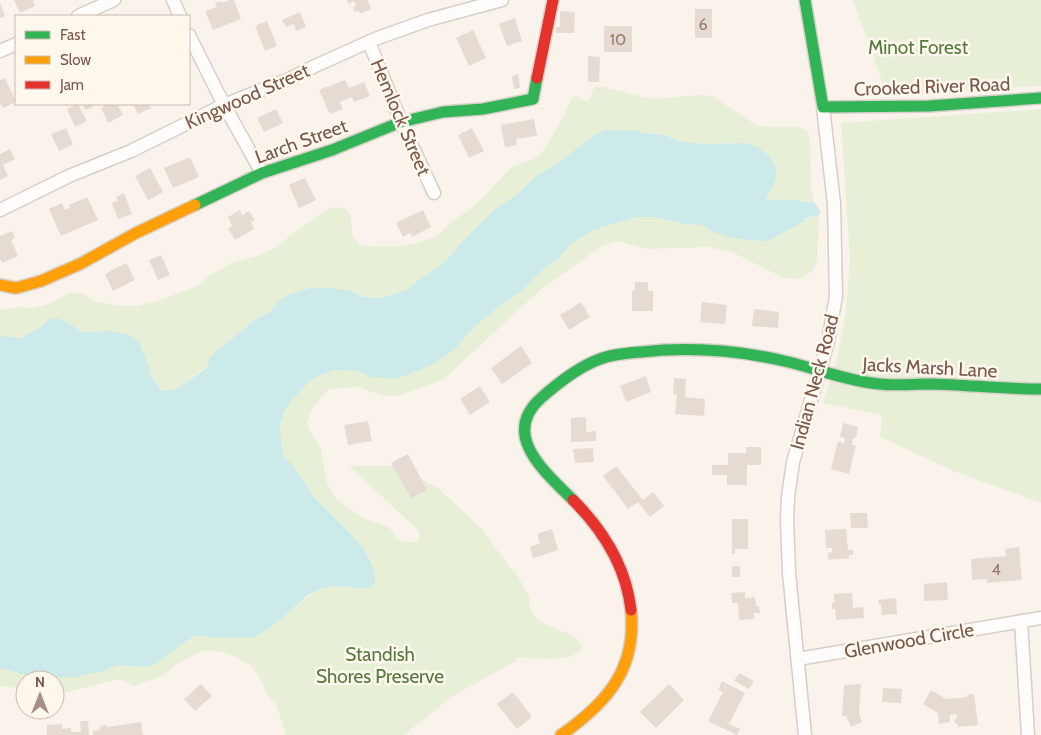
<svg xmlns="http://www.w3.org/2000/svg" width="1041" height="735" font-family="Cabin,sans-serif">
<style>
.green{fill:#e7f0d6}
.water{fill:#cdeaeb}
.building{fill:#e6dbd3}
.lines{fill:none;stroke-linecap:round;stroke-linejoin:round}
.street-casing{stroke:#d8cec8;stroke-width:15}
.fast-casing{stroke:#dad0ca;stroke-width:14}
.slow-casing{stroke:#dad0ca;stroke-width:14}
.jam-casing{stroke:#dad0ca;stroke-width:14}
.street{stroke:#fefdfc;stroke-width:12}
.fast{stroke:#30b455;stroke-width:11}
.slow{stroke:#ff9f0a;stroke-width:11}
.jam{stroke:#e5322d;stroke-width:11}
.labels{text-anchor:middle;stroke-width:5;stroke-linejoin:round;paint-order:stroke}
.number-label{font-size:16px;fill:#977a6e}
.park-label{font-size:19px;fill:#547a3d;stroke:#fff8ef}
.street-label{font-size:19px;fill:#7a5749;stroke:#fff8ef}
</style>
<rect width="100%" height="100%" fill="#f9f3ec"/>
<!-- green -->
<path class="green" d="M853 0H1041V86L887 95Z
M595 87H604L651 99 699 95 712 96 756 125 766 127H798L805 129 808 131 810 141 811 189 814 202H805L799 200H766V197L776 180 742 143 702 144 684 142 664 135 644 133 637 131 558 163 536 176 516 195 498 207 471 232 446 261 412 285 407 290 380 298 363 297 351 291 281 299 269 312 253 321 209 358 207 367 176 389 162 391 150 375 149 366 109 331 82 332 69 323 48 320C35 334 19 342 0 336V309H10L20 307 34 308 51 303 69 293H82L95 301 113 305 134 306 155 302 197 286 206 278 231 263 257 256 275 248 296 231 310 222 318 215 329 209 337 207 345 209 351 215 352 235 360 245C387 248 415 248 439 234 444 231 447 225 452 221 459 216 468 212 474 206 487 195 497 181 509 170 518 161 528 163 537 157 547 149 567 111 572 98L577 96 584 101H588C592 97 591 91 595 87Z
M1041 109V503L956 472 880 437 882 415 823 403 837 359 846 311 850 259 841 123Z
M819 215 817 261 812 271 800 279 784 278 734 253 709 247 646 249 617 241 602 246 540 290 443 380 398 396 381 395 359 387 328 389 311 411 307 422 310 431 321 448 327 483 336 499 365 519 389 527 397 539 402 542H418L420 532 349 466H396L437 487 482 529 510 568 514 570 530 597C523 632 582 626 582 649 569 664 535 658 517 657L516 661 453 696 404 735H286L277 706 268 696 260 678 251 665 234 656 219 651H202L174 666 165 675 133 686 123 680H114L63 693H55V680H25V689L0 686V668L25 675 44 674 56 677H76L98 672H103L110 668 120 665 142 667 195 636 231 638 254 637 320 588 332 586 368 589 353 536 315 498 293 465 285 458 282 448 280 425 285 411 291 401 309 382 319 376 335 370 356 371 371 377 455 349 473 328 501 305 519 293 546 267 557 260 572 243 595 229 637 217H652L684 224 703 225 710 231 747 240Z"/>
<!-- water -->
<path class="water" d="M605 130 637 131 644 133 664 135 684 142 702 144 742 143 756 146 770 157 776 167V180L766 197V200H799L805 202H814L821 212 819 215 804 219 805 221 768 241 747 240 726 236 710 231 703 225 684 224 652 217H637L596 229 572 243 557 260 546 267 519 293 501 305 473 328 455 349 432 365 396 379 371 377 356 371 335 370 319 376 309 382 291 401 285 411 280 425 282 448 285 458 293 465 315 498 353 536 364 549 374 570 375 583 368 589 332 586 320 589 307 596 270 628 254 637 231 638 195 636 185 642 154 665 142 667 120 665 110 668 103 672H98L76 677H56L44 674 25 675 0 668V336L21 338 42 326 48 320 56 318 69 323 82 332 109 331 129 335 134 338 140 345 149 366 150 375 162 391 176 389 207 368 209 358 216 351 239 333 253 321 269 312 281 299 291 294 311 288H330L351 291 363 297 380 298 407 290 412 285 446 261 471 232 498 207 516 195 536 176 558 163 593 136Z"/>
<!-- building -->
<path class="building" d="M14 0H33L35 6 20 13Z
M229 0H234L241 19 213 30 205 11 217 7 215 3 221 1 222 3Z
M347 0H367L371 9 360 14 359 11 355 12 353 7 356 6 354 1 348 4Z
M0 3 5 16 0 18Z
M695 9H712V38H695Z
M560 11 575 12 574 33H556V27H560Z
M300 12 306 27 296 31 294 24 286 27 282 20Z
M515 18 522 41 507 46 499 24Z
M267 21 277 46 265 51 255 26Z
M604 26H632V52H604Z
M473 30 486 58 469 66 456 38Z
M588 56 600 57 599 82H588Z
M518 74 520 88 514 89 512 76Z
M5 78 16 102 3 108 0 102V80Z
M345 80 349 88 364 82 370 96 354 102 352 97 340 102 343 109 330 114 319 90Z
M78 104 87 121 75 127 67 109Z
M83 104H91L93 107 85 110Z
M107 104H117L123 115 108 123 101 108Z
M133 104H149L151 108 138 114Z
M276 109 283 123 264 132 257 118Z
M534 119 537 136 516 139 517 145 505 147 501 125Z
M66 128 73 145 59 151 51 134Z
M472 128 484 151 469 158 458 135Z
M10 149 15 159 3 165 8 176 0 180V154Z
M190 157 199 177 173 188 164 168Z
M150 168 163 192 148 200 135 176Z
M305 178 316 200 299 208 289 185Z
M124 193 132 214 118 219 112 203 118 201 116 197Z
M87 197 98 220 61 236 49 209 62 203 65 210 71 207 69 205Z
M240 210 242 215 249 211 255 220 251 222 254 229 235 240 228 228 232 226 228 217Z
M423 210 431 227 412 237 410 233 403 237 396 223Z
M12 231 15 238 11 240 18 256 2 263 0 259V236Z
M161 255 170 275 158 280 149 260Z
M126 263 135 280 113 291 105 274Z
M635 282H648V291H653V311H632V291H635Z
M581 302 590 317 569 330 560 315Z
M702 302 727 305 725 324 700 322Z
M754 309 779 312 778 328 752 326Z
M521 346 532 363 502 384 491 368Z
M646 376 651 392 626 402 620 386Z
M674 378 686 379 685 397 705 399 704 416 675 414 677 395 673 394Z
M480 386 490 402 470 415 460 399Z
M586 417V432L596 431V441L571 442V418Z
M368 421 372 441 348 445 344 425Z
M843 423 858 427 856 438H853L852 445H856L849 474 831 469 838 441 844 443 845 438 840 437Z
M746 447H761V465H747V485H727V475H712V465H728V453H746Z
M593 448 594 462 575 463 573 449Z
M408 454 427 490 411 498 391 463Z
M616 466 643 500 653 492 664 506 650 517 638 502 628 509 603 476Z
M850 513H867L868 528H851Z
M732 519H748V549H735V554H732Z
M552 529 558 550 533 558 530 547 540 543 537 534Z
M846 529 848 550H853V555H849V558L828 560V553L832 552V548H826L825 530Z
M1019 547 1022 580 987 583V579L972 580 971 559 1006 556 1005 549Z
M732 566H740V577H732Z
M947 582 948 600 924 601V584Z
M745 592V598L755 597 756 606H759L760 613H754V619L739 620 738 603H732L731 593Z
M852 593 853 608 863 607 864 618 836 620 835 609H832V603H834V594Z
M896 598 897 614 882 615 881 604H879L878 600Z
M739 673 754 681 749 689 734 681Z
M722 681 745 693 729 724 740 729 737 735 708 721 723 692 718 690Z
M201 684 212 696 195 711 184 699Z
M669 684 684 700 656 728 640 712Z
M861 684 859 714 862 722 851 727 846 716H842L844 685Z
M883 688 902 689 901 703 882 702Z
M931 690 946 699 967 697V695L974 694 978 725 958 727 957 723 955 724V719L957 718V714L950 715V722L939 724 938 713 923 704Z
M513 692 532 717 517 729 497 704Z
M80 721H88L89 735H47V725L62 724V729L71 728V732H81Z
M141 722 143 735H93V731L100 730V726L107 725V727Z"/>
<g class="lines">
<!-- street casing -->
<g class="street-casing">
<path id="street" d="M173 0 180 16
M78 16 114 0
M189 35 224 105 262 173
M369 42 401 122 434 193
M0 51 16 44
M0 210 69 176 131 151 224 105 289 79 315 66 375 39 428 20 502 0
M1021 621 1028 735
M798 659 1041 618
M805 735 789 573 787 519 788 497 793 462 828 342 836 296 834 204 823 107"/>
</g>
<!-- fast casing -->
<g class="fast-casing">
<path id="fast" d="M805 0 823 107 929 106 1041 98
M195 205 262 173 332 150 401 122 443 112 483 109 533 99 537 78
M573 500C545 472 500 435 541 398 558 383 578 367 600 359 613 354 628 353 641 352 688 347 737 350 784 361 816 368 846 381 879 384 896 386 914 384 932 384 968 385 1004 389 1041 389"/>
</g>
<!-- slow casing -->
<g class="slow-casing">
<path id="slow" d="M0 285 16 288 41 281 80 264 136 233 195 205
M561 735C607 703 637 669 631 610"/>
</g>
<!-- jam casing -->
<g class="jam-casing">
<path id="jam" d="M537 78 553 0
M573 500C603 530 626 566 631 610"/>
</g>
<!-- street -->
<use href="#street" class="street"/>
<!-- fast -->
<use href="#fast" class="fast"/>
<!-- slow -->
<use href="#slow" class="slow"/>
<!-- jam -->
<use href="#jam" class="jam"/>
</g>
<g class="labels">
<!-- number labels -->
<g class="number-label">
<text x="703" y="30">6</text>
<text x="618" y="45">10</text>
<text x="996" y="575">4</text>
</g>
<!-- park labels -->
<g class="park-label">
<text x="918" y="54">Minot Forest</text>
<text x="380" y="661">Standish<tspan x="380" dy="22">Shores Preserve</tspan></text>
</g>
<!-- street labels -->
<g class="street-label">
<text transform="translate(932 86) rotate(-2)" y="7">Crooked River Road</text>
<text transform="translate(247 96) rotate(-24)" y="7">Kingwood Street</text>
<text transform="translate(401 117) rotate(67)" y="7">Hemlock Street</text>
<text transform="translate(301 141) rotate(-20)" y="7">Larch Street</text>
<text transform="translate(930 367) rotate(3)" y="7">Jacks Marsh Lane</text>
<text transform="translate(814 382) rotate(-75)" y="7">Indian Neck Road</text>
<text transform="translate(909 640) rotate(-10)" y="7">Glenwood Circle</text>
</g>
</g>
<!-- legend -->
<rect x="15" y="15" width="175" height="90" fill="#fff8ef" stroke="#cab8ad"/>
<rect x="25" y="31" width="25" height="8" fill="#30b455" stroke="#cab8ad"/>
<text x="60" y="40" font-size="15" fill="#7a5749">Fast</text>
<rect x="25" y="56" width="25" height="8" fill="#ff9f0a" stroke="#cab8ad"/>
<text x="60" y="65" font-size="15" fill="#7a5749">Slow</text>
<rect x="25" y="81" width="25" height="8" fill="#e5322d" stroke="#cab8ad"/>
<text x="60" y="90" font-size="15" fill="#7a5749">Jam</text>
<!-- north arrow -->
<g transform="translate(40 695)"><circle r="24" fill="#fff8ef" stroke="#cab8ad"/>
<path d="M0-4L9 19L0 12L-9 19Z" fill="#a68e82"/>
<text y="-8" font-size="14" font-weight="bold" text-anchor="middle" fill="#7a5749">N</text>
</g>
</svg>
